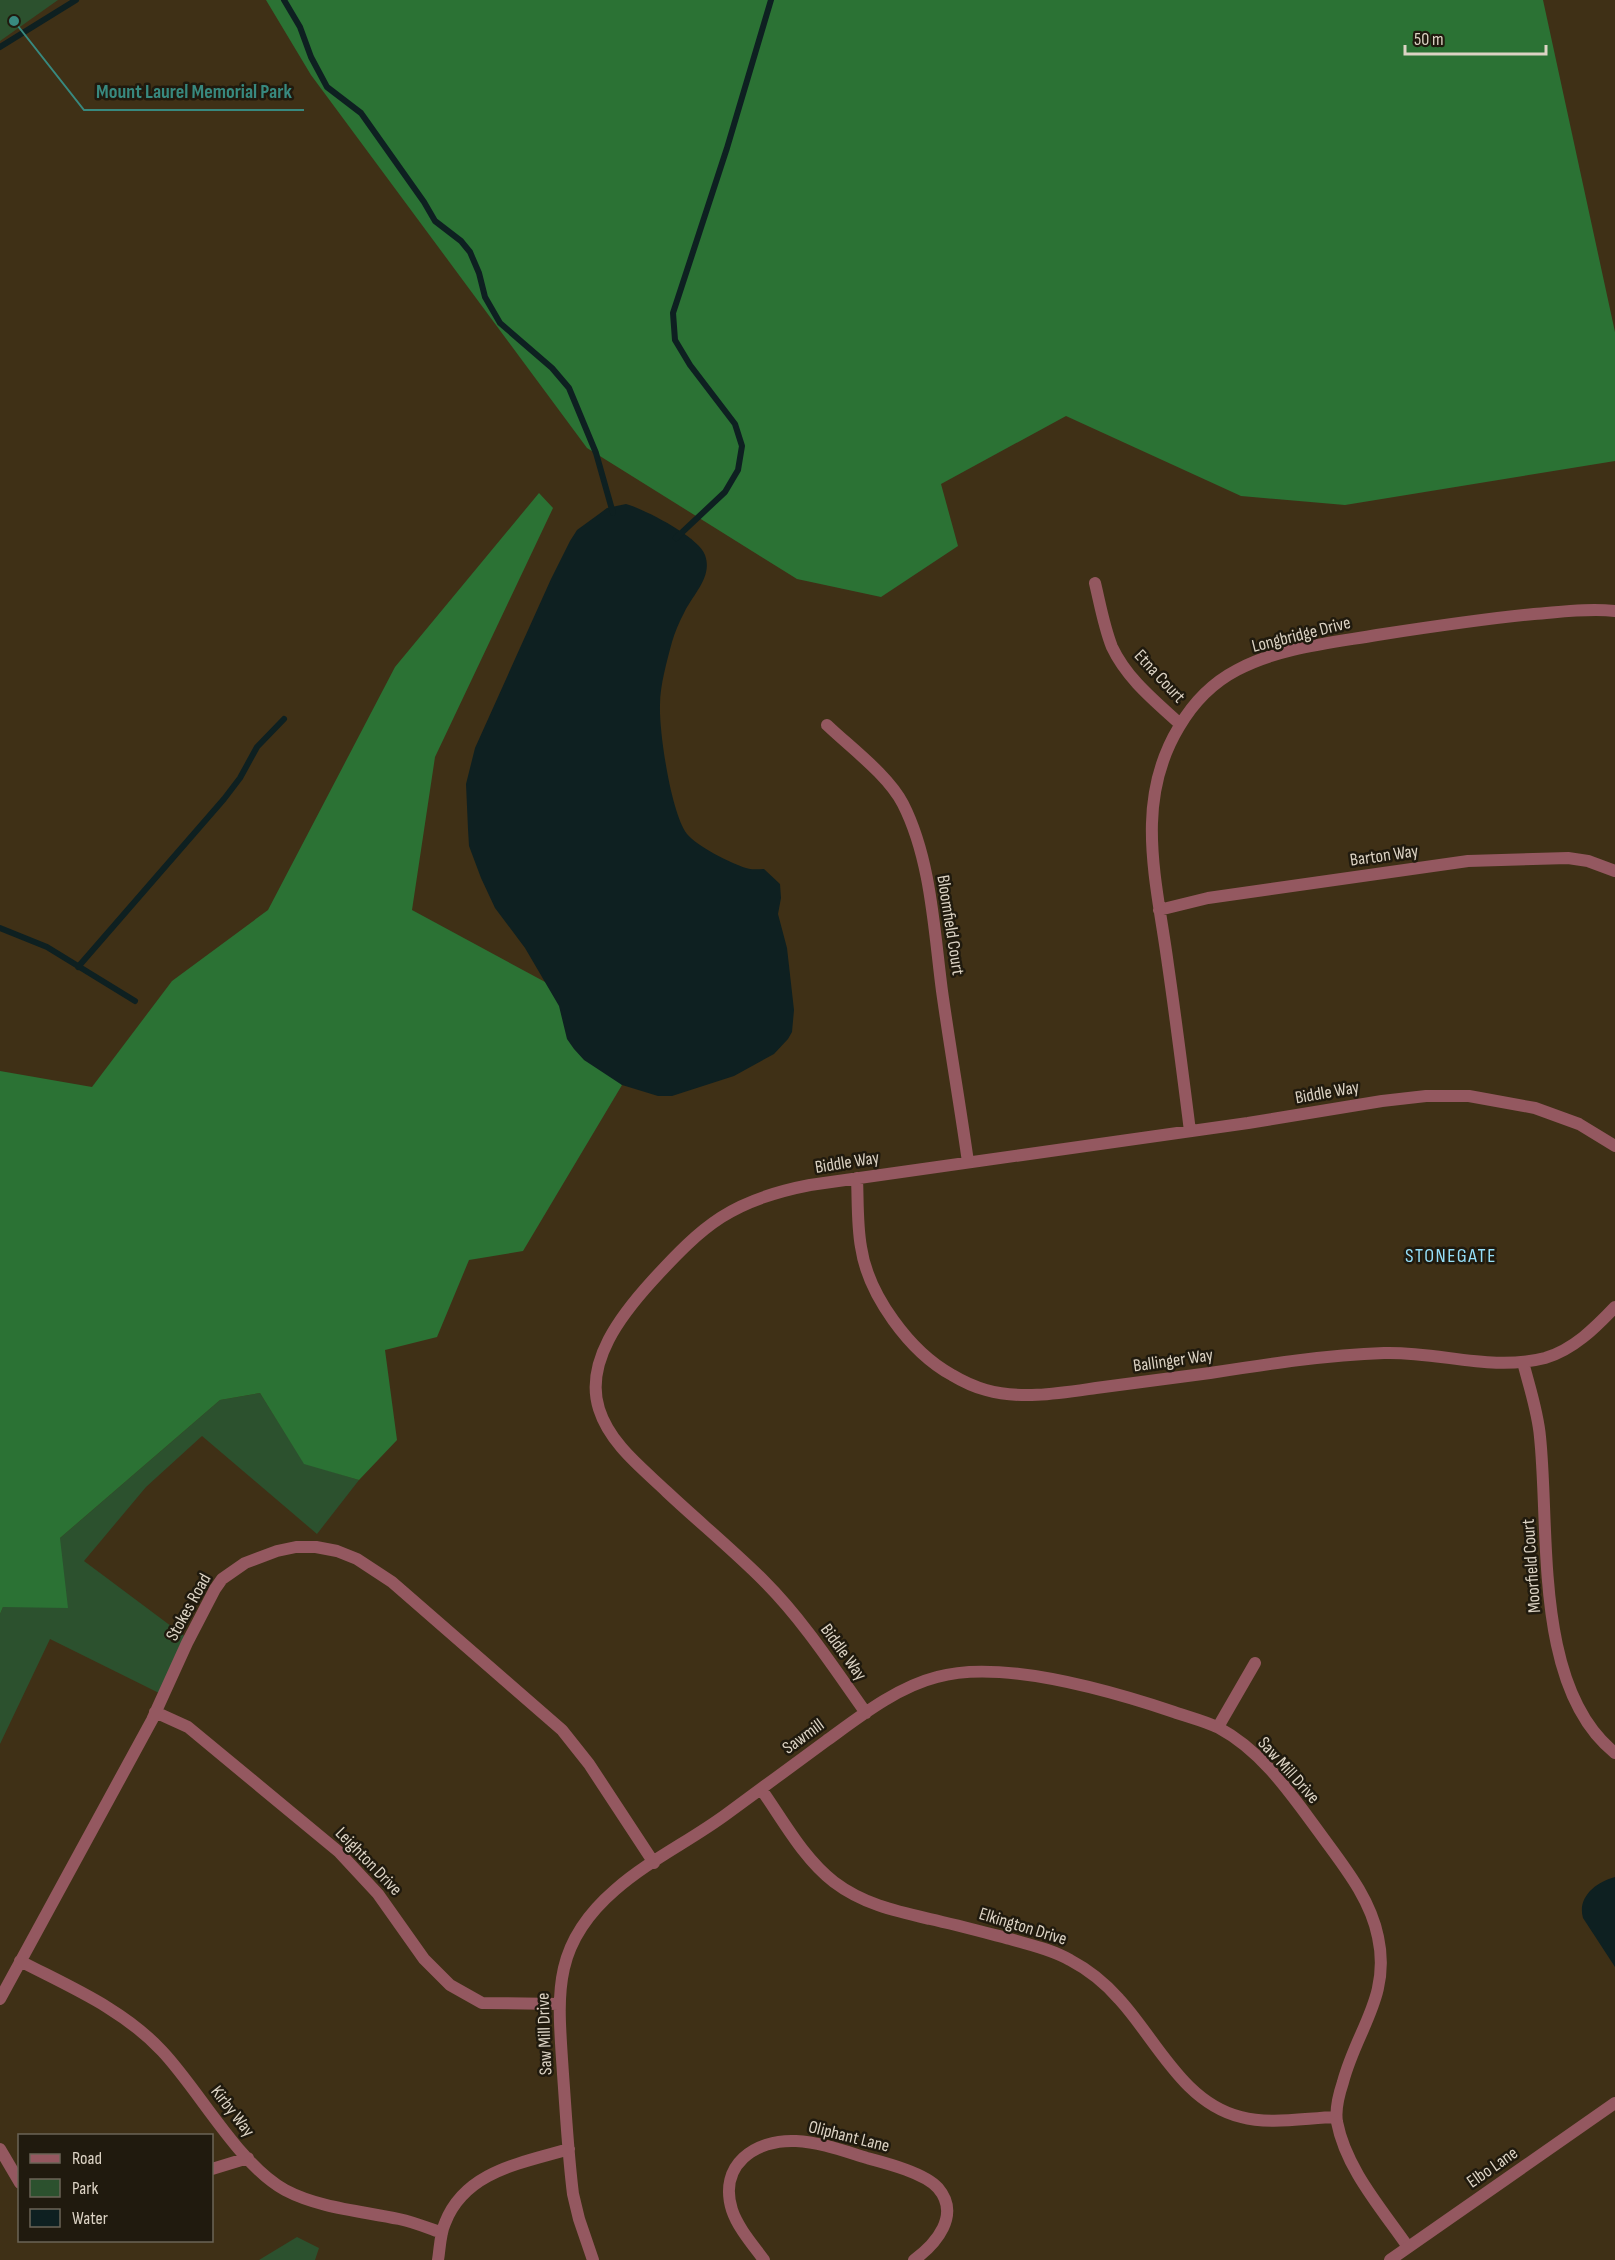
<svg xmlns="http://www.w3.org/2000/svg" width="1615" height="2260" font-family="'Sofia Sans Condensed',sans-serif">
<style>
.green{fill:#2c512e}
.forest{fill:#2b7234}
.water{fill:#0e2021}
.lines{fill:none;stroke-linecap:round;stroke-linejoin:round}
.stream{stroke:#0e2021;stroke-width:6}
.minor{stroke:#945860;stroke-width:12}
.tertiary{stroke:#945860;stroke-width:12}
.labels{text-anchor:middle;stroke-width:5;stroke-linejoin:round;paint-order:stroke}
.street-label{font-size:18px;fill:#dcd3c4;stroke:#201a0e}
.neighbourhood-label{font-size:20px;letter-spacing:1.5px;fill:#95def7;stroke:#201a0e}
.leader{fill:none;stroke:#38897f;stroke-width:2}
.callout-dot{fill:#38897f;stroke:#201a0e;stroke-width:2}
.callout-label{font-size:20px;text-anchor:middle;font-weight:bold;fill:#38897f;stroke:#201a0e;stroke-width:5;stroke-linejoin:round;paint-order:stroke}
</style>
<rect width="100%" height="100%" fill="#3f3016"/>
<!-- green -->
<path class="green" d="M0 0H58L0 41Z
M260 1393 304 1463 359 1480 317 1534 202 1436 146 1487 84 1561 187 1638 161 1694 50 1639 0 1744V1614L3 1607 60 1538 220 1400Z
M297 2237 319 2248 315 2260H259Z"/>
<!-- forest -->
<path class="forest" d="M266 0H1543L1615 332V461L1345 505 1241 496 1066 416 941 484 958 546 881 597 797 579 587 448 311 75Z
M539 493 553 508 435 757 412 910 547 983 622 1085 523 1251 469 1260 437 1337 385 1350 397 1440 359 1480 304 1464 260 1393 220 1400 60 1538 68 1608 3 1607 0 1614V1071L92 1087 172 981 268 910 395 667Z"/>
<!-- water -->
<path class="water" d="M626 504C644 509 699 537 705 555 713 577 693 594 684 613 679 622 675 632 672 642 667 661 660 685 660 705 659 732 671 813 687 834 697 846 730 863 746 868 751 870 758 869 764 869L780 884 781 898 778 914 787 948 794 1010 792 1032 788 1039 774 1054 734 1076 672 1096H658L622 1085 584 1060 574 1049 567 1039 559 1006 525 948 495 908 481 878 469 846 468 829 466 784 475 748 551 579 570 541 577 530 599 514 607 508Z
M1615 1877V1967L1583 1918C1577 1897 1596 1882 1615 1877Z"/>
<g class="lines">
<!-- stream -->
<path class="stream" d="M284 0 300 27 311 57 327 87 361 113 424 202 435 221 461 241 470 252 479 273 485 297 500 323 552 368 569 388 596 453 613 513
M0 47 76 0
M676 538 725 492 738 470 742 446 735 424 690 365 675 340 673 313 727 148 771 0
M0 928 47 947 135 1001
M78 967 224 799 240 778 257 747 284 719"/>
<!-- minor -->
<path class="minor" d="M1095 583C1100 604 1104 627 1112 647 1127 679 1155 701 1180 724
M827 725C851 748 888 775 903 804 931 859 934 930 942 991 950 1048 960 1105 968 1162
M1159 910 1208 898 1468 861 1568 858 1588 861 1615 871
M1190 1131C1183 1076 1176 1020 1168 965 1157 882 1133 803 1179 727 1193 703 1212 683 1237 670 1278 648 1330 643 1377 635 1429 627 1481 619 1534 614 1561 612 1588 608 1615 611
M857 1178C858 1201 857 1225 861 1247 868 1295 910 1352 952 1375 962 1381 975 1387 986 1390 1021 1400 1061 1393 1096 1388 1134 1383 1172 1378 1210 1373 1268 1364 1326 1355 1384 1353 1438 1351 1491 1372 1545 1358 1573 1350 1595 1328 1615 1307
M1523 1362C1529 1386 1538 1412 1540 1437 1550 1531 1533 1688 1615 1753
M155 1712 188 1727 339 1852 378 1894 424 1959 450 1985 482 2003 559 2004
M866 1713C834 1668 803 1620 764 1581 733 1550 699 1522 667 1492 642 1468 610 1444 599 1409 584 1362 622 1314 652 1281 704 1224 732 1200 810 1185L1248 1123 1382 1101 1426 1096H1469L1535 1108 1579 1124 1615 1146
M1218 1727 1255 1663
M761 1789C783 1820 803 1858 834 1882 863 1904 895 1911 930 1919 957 1925 983 1932 1010 1939 1030 1945 1051 1949 1070 1960 1089 1970 1105 1983 1119 1999 1156 2039 1183 2103 1241 2117 1270 2125 1305 2118 1336 2117
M20 1961C70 1987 123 2009 162 2051 199 2090 239 2165 285 2190 319 2208 361 2211 399 2219 414 2222 428 2228 442 2233
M0 1999 152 1720 187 1643 215 1589 222 1579 245 1563 277 1551 296 1547H316L337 1551 357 1559 392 1582 562 1730 589 1764 654 1863
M0 2149 20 2183
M212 2169 248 2158
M438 2260C440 2248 440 2234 445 2223 465 2171 522 2163 569 2149
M593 2260 579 2219 573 2194C568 2154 566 2114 563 2074 558 1996 550 1946 615 1890 649 1860 692 1840 728 1813 761 1789 793 1765 826 1741 859 1717 897 1687 937 1677 1001 1659 1111 1691 1174 1712 1188 1717 1205 1721 1219 1728 1262 1751 1291 1794 1319 1832 1342 1864 1370 1897 1378 1937 1391 1996 1357 2029 1343 2082 1339 2094 1335 2110 1337 2122 1346 2169 1382 2209 1408 2247
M764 2260C753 2245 738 2228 732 2210 718 2165 755 2139 796 2141 820 2142 844 2151 867 2158 886 2163 925 2173 938 2188 961 2215 936 2244 914 2260"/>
<!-- tertiary -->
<path class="tertiary" d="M1390 2260 1615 2103"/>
</g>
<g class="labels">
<!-- street labels -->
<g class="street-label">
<text transform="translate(1301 634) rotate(-14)" y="6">Longbridge Drive</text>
<text transform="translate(1160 676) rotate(47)" y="6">Etna Court</text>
<text transform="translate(1384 855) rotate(-8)" y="6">Barton Way</text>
<text transform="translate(951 925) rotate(81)" y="6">Bloomfield Court</text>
<text transform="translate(1327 1092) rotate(-10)" y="6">Biddle Way</text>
<text transform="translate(847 1162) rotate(-9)" y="6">Biddle Way</text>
<text transform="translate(1173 1360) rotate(-8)" y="6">Ballinger Way</text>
<text transform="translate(1531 1566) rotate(-94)" y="6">Moorfield Court</text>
<text transform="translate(188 1607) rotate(-61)" y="6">Stokes Road</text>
<text transform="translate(844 1652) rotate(54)" y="6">Biddle Way</text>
<text transform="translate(803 1736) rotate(-36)" y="6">Sawmill</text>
<text transform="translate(1289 1770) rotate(48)" y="6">Saw Mill Drive</text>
<text transform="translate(369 1861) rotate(46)" y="6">Leighton Drive</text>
<text transform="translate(1023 1926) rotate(17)" y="6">Elkington Drive</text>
<text transform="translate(544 2034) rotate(-92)" y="6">Saw Mill Drive</text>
<text transform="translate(233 2111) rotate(52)" y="6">Kirby Way</text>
<text transform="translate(849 2136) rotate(14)" y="6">Oliphant Lane</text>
<text transform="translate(1492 2167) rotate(-35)" y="6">Elbo Lane</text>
</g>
<!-- neighbourhood labels -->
<g class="neighbourhood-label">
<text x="1451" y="1262">STONEGATE</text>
</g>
</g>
<!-- callouts -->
<path class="leader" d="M14 21L84 110H304"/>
<circle class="callout-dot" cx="14" cy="21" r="6"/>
<g class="callout-label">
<text x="194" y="98">Mount Laurel Memorial Park</text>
</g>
<!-- legend -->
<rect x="18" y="2134" width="195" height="108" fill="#201a0e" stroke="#6b6457" stroke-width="1.5"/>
<rect x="30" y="2154" width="30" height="9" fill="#945860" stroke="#6b6457" stroke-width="1.5"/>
<text x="72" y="2164" font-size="18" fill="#dcd3c4">Road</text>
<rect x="30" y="2179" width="30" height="18" fill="#2c512e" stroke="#6b6457" stroke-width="1.5"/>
<text x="72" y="2194" font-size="18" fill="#dcd3c4">Park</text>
<rect x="30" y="2209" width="30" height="18" fill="#0e2021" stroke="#6b6457" stroke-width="1.5"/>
<text x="72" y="2224" font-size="18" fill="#dcd3c4">Water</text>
<!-- scale -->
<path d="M1405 45v9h141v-9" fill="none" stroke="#dcd3c4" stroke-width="3"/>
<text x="1414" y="45" font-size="18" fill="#dcd3c4" stroke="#201a0e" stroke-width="4.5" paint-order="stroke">50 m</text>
</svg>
